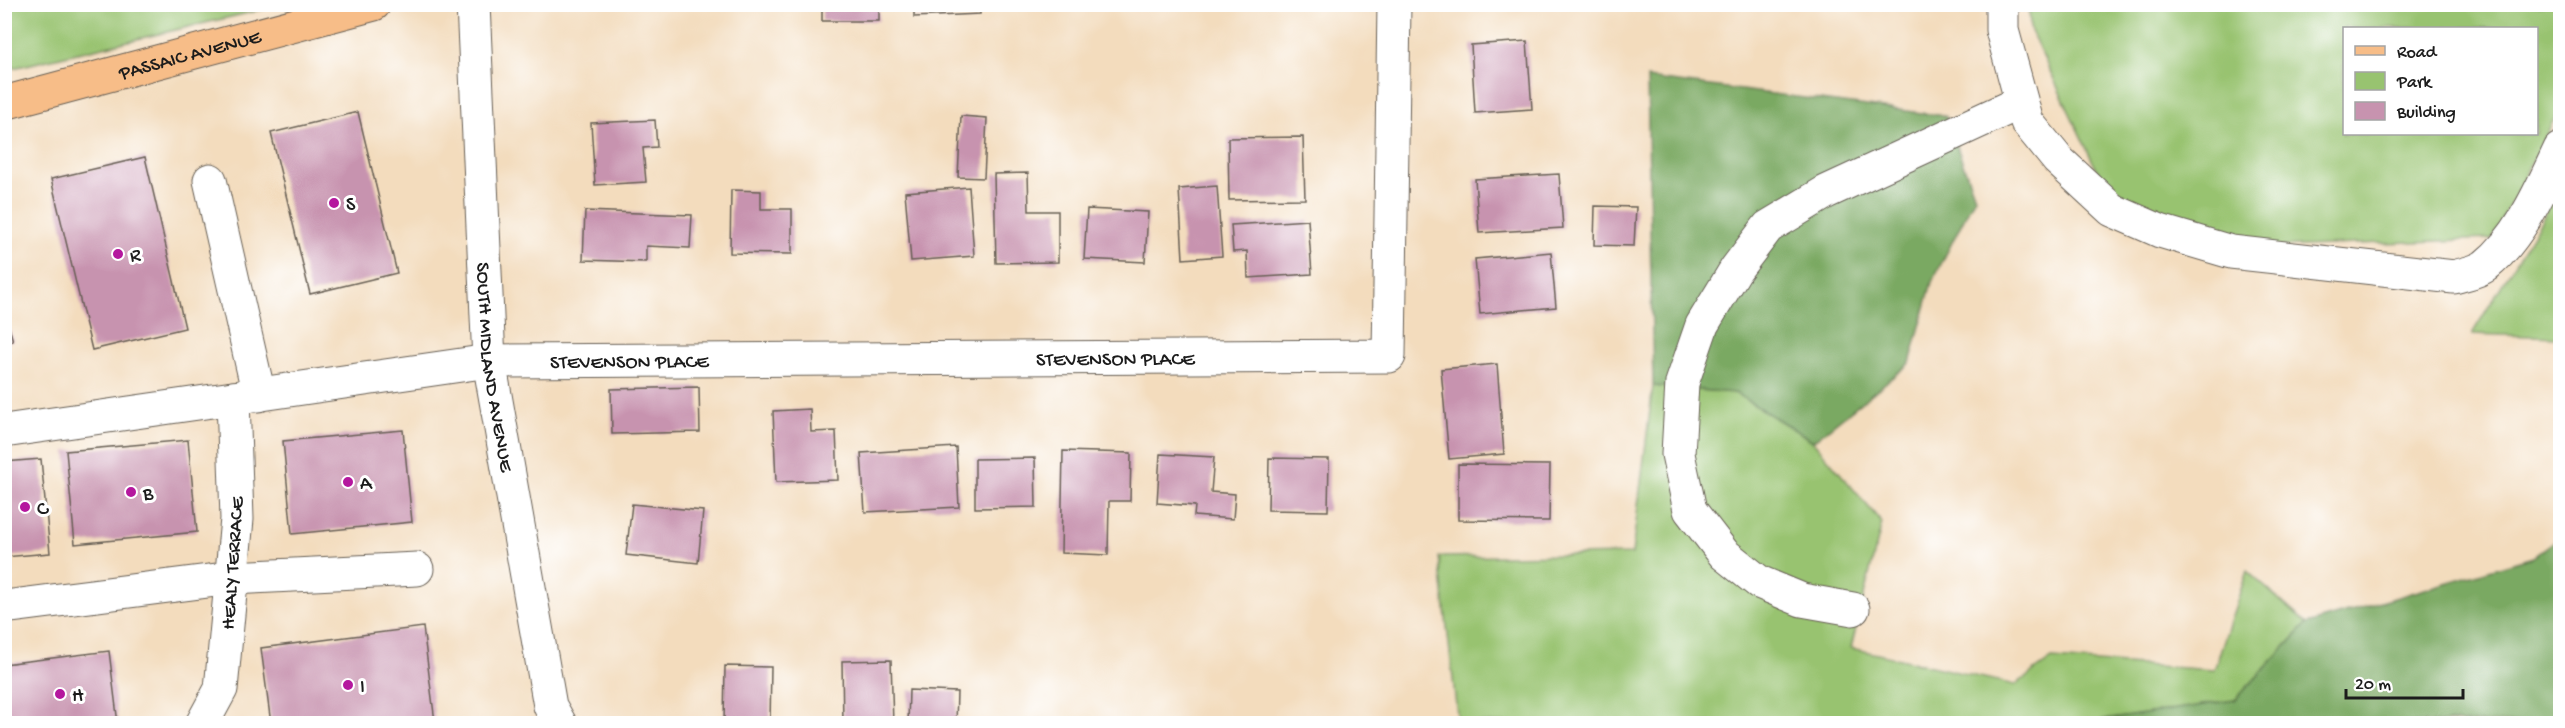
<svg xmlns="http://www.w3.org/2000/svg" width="2565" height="728" font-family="'Gochi Hand',sans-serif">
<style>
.green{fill:#98c370;stroke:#5a7046;stroke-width:1.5;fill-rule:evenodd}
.forest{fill:#7aa962;stroke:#4b623f;stroke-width:1.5}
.building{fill:#c793af}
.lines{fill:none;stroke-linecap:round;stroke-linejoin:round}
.minor-casing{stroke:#675f54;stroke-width:35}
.major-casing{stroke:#675f54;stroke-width:35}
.minor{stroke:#fff;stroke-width:33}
.major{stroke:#f7bd88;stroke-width:33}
.poi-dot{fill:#b5179e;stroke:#fff;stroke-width:2}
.labels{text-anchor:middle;stroke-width:6;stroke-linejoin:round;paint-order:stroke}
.street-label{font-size:20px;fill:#1c1c1c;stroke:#fff}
.poi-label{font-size:20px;fill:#1c1c1c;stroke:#fff;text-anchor:start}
</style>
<rect width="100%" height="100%" fill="#fff"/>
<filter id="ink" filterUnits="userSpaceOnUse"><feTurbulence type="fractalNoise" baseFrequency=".0167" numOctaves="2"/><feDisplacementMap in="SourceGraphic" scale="12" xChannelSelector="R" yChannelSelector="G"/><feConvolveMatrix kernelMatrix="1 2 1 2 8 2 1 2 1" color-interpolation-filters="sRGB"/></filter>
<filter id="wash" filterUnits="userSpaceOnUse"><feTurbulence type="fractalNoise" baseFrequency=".008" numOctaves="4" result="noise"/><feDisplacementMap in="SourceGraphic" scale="24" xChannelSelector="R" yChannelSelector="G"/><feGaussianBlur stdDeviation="1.35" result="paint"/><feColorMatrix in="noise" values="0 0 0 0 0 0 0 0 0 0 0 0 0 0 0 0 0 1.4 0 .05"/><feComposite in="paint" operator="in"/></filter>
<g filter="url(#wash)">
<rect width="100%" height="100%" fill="#f3dcbd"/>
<!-- green -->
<path class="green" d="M5 4H282V5L5 70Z
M2029 5H2560V109L2492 239 2276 247 2112 202 2030 29ZM2344 28H2536V134H2344Z
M2559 191 2560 337 2472 334Z
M1653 386 1735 393 1813 441 1882 523 1851 648 2015 685 2052 659 2214 670 2247 571 2307 624 2235 700 2086 723H1458L1439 557 1632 554Z"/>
<!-- forest -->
<path class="forest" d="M1647 78 1946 116 1975 197 1932 282 1910 363 1813 441 1735 393 1653 386Z
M2560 537V723H2086L2235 700 2307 624 2533 557Z"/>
<g id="blocks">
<!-- building -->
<path class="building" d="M822 4H879V21H822Z
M914 4H980V14L914 17Z
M1527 41 1532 109 1475 113 1471 45Z
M358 112 397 273 310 294 271 133Z
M961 116 987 118 984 178 958 177Z
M655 120 657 147 643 148 646 182 595 185 591 123Z
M1303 137 1305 199 1229 200 1228 138Z
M145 157 185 328 92 350 51 179Z
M1028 173 1029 211H1058V262L996 263 994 174Z
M1559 174 1563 228 1479 233 1475 179Z
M1217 186 1222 256 1183 259 1179 189Z
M969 187 974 256 911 261 905 192Z
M731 190 761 191V209H792V254L730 253Z
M1595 206 1636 207 1634 246 1594 245Z
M1087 209 1148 212 1145 262 1084 259Z
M585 211 692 215 690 248 646 246V262L583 260Z
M1308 220 1312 274 1248 278 1247 251 1233 252 1231 225Z
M1551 252 1556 307 1480 314 1475 259Z
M4 310 13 341 4 343Z
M1497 364 1504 454 1449 459 1441 369Z
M699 387 700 432 612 434 611 389Z
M810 409 811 432 836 431 838 480 776 482 773 411Z
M403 430 412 522 292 534 283 441Z
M188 440 197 532 75 544 66 451Z
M956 447 959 507 865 512 861 453Z
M1063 451 1131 453 1130 501H1109L1108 555 1061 553Z
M1160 454 1214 457 1211 492 1235 494 1233 519 1194 516 1195 506 1157 503Z
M1035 458 1036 507 975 508V459Z
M1269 458 1329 459 1328 511 1268 510Z
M41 459 50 553 4 557V462Z
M1458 464 1550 465 1549 521 1458 520Z
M632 504 703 511 698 563 626 555Z
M423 627 435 722 271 724 261 648Z
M109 651 118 724H4V664Z
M891 660 893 724H843L842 661Z
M725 666 771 667 770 724H724Z
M909 690 957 692 956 724H908Z"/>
</g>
</g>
<g filter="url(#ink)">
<use href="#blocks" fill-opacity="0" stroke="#675f54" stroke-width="1.5"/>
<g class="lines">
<!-- minor casing -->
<g class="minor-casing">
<g id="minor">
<path id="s1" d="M473 4 489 361 550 706 560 724"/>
<path d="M2002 4V30L2027 122 2058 160 2112 210 2160 231 2231 252 2454 277C2464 274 2477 272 2485 266 2521 237 2541 189 2560 149"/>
<path d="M210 180 259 395"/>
<path id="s2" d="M233 398 489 361 1389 356 1394 4"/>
<path d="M4 431 233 398 237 519 221 689 202 724"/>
<path d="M4 607 232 578 417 569"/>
<path d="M1853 609 1802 600 1759 582 1724 554 1690 510 1678 454 1682 383 1702 325 1736 269 1768 227 1826 192 2021 102"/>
</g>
</g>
<!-- major casing -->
<g class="major-casing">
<g id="major">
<path id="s3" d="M4 103 374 4"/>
</g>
</g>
<!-- minor -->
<use href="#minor" class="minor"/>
<!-- major -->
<use href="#major" class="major"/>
</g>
</g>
<!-- markers -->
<g class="poi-dot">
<circle cx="334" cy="203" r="6"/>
<circle cx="118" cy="254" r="6"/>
<circle cx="348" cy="482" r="6"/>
<circle cx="131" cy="492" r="6"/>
<circle cx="25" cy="507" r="6"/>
<circle cx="348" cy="685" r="6"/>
<circle cx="60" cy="694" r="6"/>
</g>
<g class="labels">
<!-- street labels -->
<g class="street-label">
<text dy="7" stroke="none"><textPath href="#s3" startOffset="192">PASSAIC AVENUE</textPath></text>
<text dy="7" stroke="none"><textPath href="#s2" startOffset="885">STEVENSON PLACE</textPath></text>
<text dy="7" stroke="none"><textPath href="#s2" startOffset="399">STEVENSON PLACE</textPath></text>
<text dy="7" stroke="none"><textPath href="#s1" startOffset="364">SOUTH MIDLAND AVENUE</textPath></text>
<text transform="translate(231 563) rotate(-86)" y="7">HEALY TERRACE</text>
</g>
<!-- poi labels -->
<g class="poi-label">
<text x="346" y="210">S</text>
<text x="130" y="261">R</text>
<text x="360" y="489">A</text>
<text x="143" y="499">B</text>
<text x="37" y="514">C</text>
<text x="360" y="692">I</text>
<text x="72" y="701">H</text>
</g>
</g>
<!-- margin -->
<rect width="2565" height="728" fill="none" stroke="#fff" stroke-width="24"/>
<!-- legend -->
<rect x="2343" y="27" width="195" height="108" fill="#ffffff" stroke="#a4a4a4" stroke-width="1.5"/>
<rect x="2355" y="46" width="30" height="9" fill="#f7bd88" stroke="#a4a4a4" stroke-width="1.5"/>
<text x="2397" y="57" font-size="18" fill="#1c1c1c">Road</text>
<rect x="2355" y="72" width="30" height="18" fill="#98c370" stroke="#a4a4a4" stroke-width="1.5"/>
<text x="2397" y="87" font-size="18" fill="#1c1c1c">Park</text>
<rect x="2355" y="102" width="30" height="18" fill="#c793af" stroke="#a4a4a4" stroke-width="1.5"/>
<text x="2397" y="117" font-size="18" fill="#1c1c1c">Building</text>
<!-- scale -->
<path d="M2346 689v9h117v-9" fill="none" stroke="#1c1c1c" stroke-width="3"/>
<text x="2355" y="689" font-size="18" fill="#1c1c1c" stroke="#ffffff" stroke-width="4.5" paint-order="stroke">20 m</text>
</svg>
